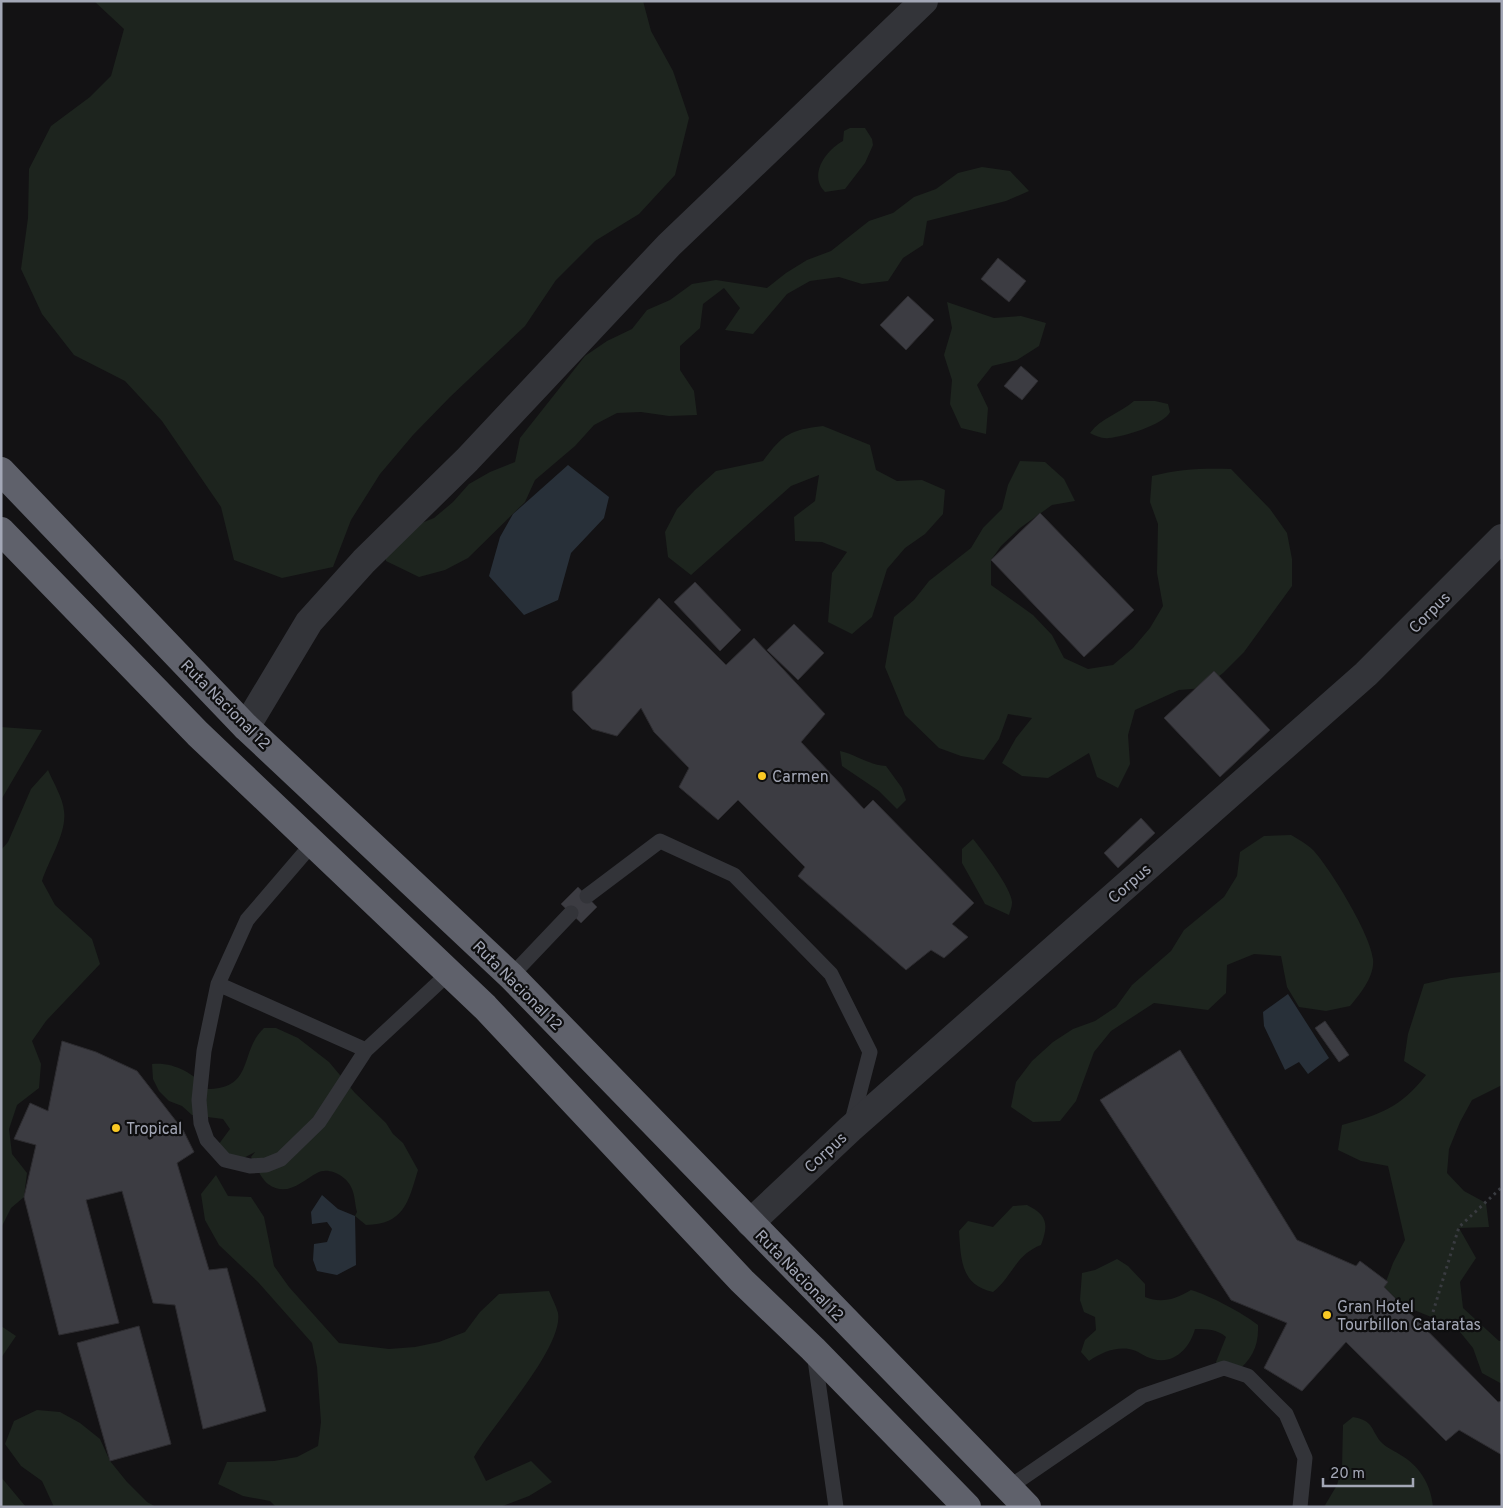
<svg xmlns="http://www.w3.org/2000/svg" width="1503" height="1508" font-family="Overpass,sans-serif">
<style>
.green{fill:#1d241e}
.water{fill:#283039}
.building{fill:#3c3c42;stroke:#2d2c30}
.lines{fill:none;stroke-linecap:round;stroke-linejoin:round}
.path{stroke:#393b40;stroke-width:3;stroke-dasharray:2.5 4;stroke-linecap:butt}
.lane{stroke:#333439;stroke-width:15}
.street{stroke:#333439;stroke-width:28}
.highway{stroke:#5f616b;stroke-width:28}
.poi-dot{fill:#fac924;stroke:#0e0e0f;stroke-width:2}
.labels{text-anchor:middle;stroke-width:4.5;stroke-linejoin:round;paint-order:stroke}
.street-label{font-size:16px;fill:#a3a7b6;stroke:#0e0e0f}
.poi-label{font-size:16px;fill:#a3a7b6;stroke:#0e0e0f;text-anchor:start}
</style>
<rect width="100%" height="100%" fill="#131214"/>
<!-- green -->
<path class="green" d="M94 1H643L651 31 673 71 689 118 675 175 639 214 595 241 556 280 525 326 450 397 413 435 380 474 351 520 333 567 282 578 234 560 221 507 162 421 125 381 74 355 42 314 21 269 28 218 29 169 51 126 90 97 111 76 124 29Z
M850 128H865L872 139 873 145 865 163 845 189 825 192C808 175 826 150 843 141L844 131Z
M982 167 1010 171 1029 191 1006 201 927 221 923 245 903 258 888 281 862 284 839 277 810 281 787 294 753 334 725 330 740 308 724 288 703 304 700 328 680 346V370L694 391 697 415 669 416 641 412 617 413 594 425 575 446 535 480 525 502 468 558 445 570 419 577 386 561V537L434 518 453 502 469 484 490 472 515 462 520 438 585 356 607 341 632 329 647 310 670 300 692 284 716 280 767 288 786 273 807 260 831 251 869 221 893 213 914 197 936 189 958 173Z
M947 302 994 318 1021 316 1046 323 1039 346 1017 360 992 366 977 385 988 408 986 434 961 428 950 404 952 380 944 355 952 328Z
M1134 401H1155L1168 404 1170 412C1165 424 1123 437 1109 438 1102 439 1096 436 1090 433 1101 418 1120 413 1134 401Z
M823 426 870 445 876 470 897 481 922 480 945 490 943 514 925 534 905 548 887 569 872 617 852 634 828 622 832 573 847 552 822 542 795 541 794 517 815 501 819 475 791 486 691 575 668 557 665 532 677 509 695 490 716 471 763 461C783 434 790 430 823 426Z
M1020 461 1045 462 1064 479 1075 501 1052 505 1020 528 1001 546 991 560V585L1033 615 1052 635 1064 658 1088 669 1113 665 1133 648 1150 628 1163 606 1157 573 1158 524 1150 502 1152 476C1179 469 1204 468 1231 469L1270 509 1287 533 1292 559V586L1244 652 1223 673 1204 688 1179 690 1135 710 1128 735 1130 764 1118 788 1097 777 1089 753 1048 778 1022 776 1002 763 1016 738 1032 718 1008 714 999 739 984 760 961 756 939 748 905 715 885 667 894 617 914 600 929 581 971 548 983 528 1002 509 1008 485Z
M1 727 42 730 1 800Z
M840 751C857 755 869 765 886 766L902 788 906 800 897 809 879 791 842 766Z
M48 770C53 782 63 798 64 811 67 833 49 859 42 881L55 905 92 939 100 964 46 1021 32 1041 41 1064 39 1088 17 1105 9 1129 12 1154 27 1173 24 1197 11 1208 1 1228V850L8 842 31 789Z
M1291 835C1298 839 1307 844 1313 850 1330 868 1371 935 1373 959 1375 976 1360 994 1350 1006L1326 1011 1299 1007 1287 987 1281 956 1254 954 1227 965 1226 993 1208 1010 1154 1003 1111 1031 1094 1052 1076 1101 1060 1121 1033 1122 1011 1107 1016 1082 1032 1061 1053 1042 1073 1029 1095 1021 1116 1007 1132 985 1171 951 1184 930 1224 897 1237 876 1240 852 1264 836Z
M973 839C982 850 1013 890 1012 903 1012 907 1010 911 1009 915L985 904 962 863V849Z
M1502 972V1085L1472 1100 1460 1122 1449 1149 1447 1173 1464 1191 1486 1203 1489 1227 1459 1228 1476 1258 1460 1282 1463 1308 1499 1341H1502V1384L1482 1373 1473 1348 1456 1327 1404 1306 1384 1287 1393 1263 1405 1240 1388 1166 1361 1161 1338 1150 1342 1125C1381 1114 1400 1108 1426 1075L1404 1061 1408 1034 1424 984 1451 978Z
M264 1028H276L298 1038 329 1062 355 1093 386 1123 393 1134 403 1143 418 1170C408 1203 404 1224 366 1225L355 1216 357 1212C355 1205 355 1196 352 1189 348 1177 329 1166 317 1173 302 1181 287 1198 268 1184 261 1179 255 1164 251 1157L255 1152 234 1163 213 1152 230 1129 223 1119 192 1115 182 1106 169 1101 159 1091 153 1079 152 1064C174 1062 193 1073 207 1089 255 1089 239 1051 264 1028Z
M216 1175 228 1196 251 1197 264 1217 274 1266 289 1287 339 1343 389 1349 415 1347 439 1342 465 1332 480 1312 499 1294 549 1291C552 1298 556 1306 558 1313 564 1347 492 1425 474 1457L486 1481 531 1461 552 1482 529 1496 500 1507H276L270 1501 243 1496 218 1484 227 1462 274 1461 297 1457 318 1446 321 1422 317 1367 312 1343 258 1282 219 1245 205 1220 201 1194Z
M1027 1205C1047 1215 1049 1224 1041 1245 1015 1255 1013 1276 993 1292 960 1285 961 1258 959 1231L968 1221 993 1227 1013 1206Z
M1117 1259 1128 1266 1145 1284V1297C1162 1304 1175 1299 1191 1290 1209 1295 1243 1313 1258 1325 1259 1346 1252 1360 1235 1373L1223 1372 1216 1362 1226 1337C1217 1329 1207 1329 1195 1329 1190 1347 1175 1365 1153 1359 1144 1357 1138 1350 1129 1349 1114 1347 1101 1353 1089 1361L1081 1352 1085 1340 1096 1330 1095 1317 1084 1312 1080 1300 1082 1273 1095 1270Z
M1 1326 16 1336 1 1358Z
M37 1410 60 1412 80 1423 100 1439 110 1461 127 1482 147 1502 156 1507H54L42 1481 21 1466 5 1444 14 1421Z
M1353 1417C1373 1421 1370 1427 1380 1441 1385 1447 1393 1450 1399 1454 1419 1465 1431 1484 1433 1507H1324L1337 1485 1342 1467 1343 1425Z
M1 1477 26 1507H1Z"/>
<!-- water -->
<path class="water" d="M568 465 609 497 604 518 571 553 558 600 524 615 489 576 500 537 513 514Z
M1288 994 1329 1058 1308 1074 1299 1062 1285 1070 1264 1026 1263 1012Z
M322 1195 338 1209 355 1216 356 1265 337 1275 317 1271 313 1260 314 1244 327 1242 332 1229 327 1222 312 1224 311 1212Z"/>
<!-- building -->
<path class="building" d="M998 258 1026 281 1009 302 981 279Z
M908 296 934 320 906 350 880 325Z
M1021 366 1038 381 1022 400 1004 386Z
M1040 513 1134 610 1084 657 991 560Z
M695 582 741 630 720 651 674 602Z
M659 598 726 665 754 638 825 714 801 742 864 809 873 800 974 903 952 924 968 937 944 958 931 950 906 970 798 876 805 867 738 800 718 820 679 787 689 768 654 732 641 708 617 736 592 729 573 710 572 692Z
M794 624 824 653 798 680 767 650Z
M1214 671 1270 730 1220 777 1164 718Z
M1141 818 1155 833 1118 868 1104 853Z
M578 887 597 907 581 923 561 904Z
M1325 1021 1349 1055 1339 1062 1315 1028Z
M62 1041 96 1052 137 1071 183 1130 194 1152 177 1163 209 1270 227 1268 266 1411 203 1429 175 1305 153 1303 122 1191 86 1200 119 1323 59 1335 24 1197 36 1145 14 1139 30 1103 48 1111Z
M1180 1050 1297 1240 1356 1266 1360 1261 1388 1282 1384 1287 1498 1402 1502 1401V1455L1459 1430 1446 1441 1346 1342 1302 1391 1264 1368 1287 1323 1231 1300 1100 1100Z
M139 1326 171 1444 110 1461 77 1343Z"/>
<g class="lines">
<!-- path -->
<path class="path" d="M1433 1312 1459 1227 1502 1187"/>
<!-- lane -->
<path class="lane" d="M313 843 247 920 218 984 204 1051 199 1100 201 1123 207 1140 225 1160 250 1166 266 1165 281 1159 319 1122 366 1050 449 973
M587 896 660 841 734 875 831 974 870 1052 851 1125
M511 976 571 913
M218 984 366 1050
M814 1353 836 1507
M1008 1488 1142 1396 1224 1368 1248 1376 1286 1414 1305 1458 1300 1507"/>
<!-- street -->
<path class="street" d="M246 727 309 622 364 561 467 460 669 245 924 1
M750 1223 850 1129 1366 674 1502 538"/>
<!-- highway -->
<path class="highway" d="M1 471 246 727 511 976 1027 1507
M1 531 198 734 485 1007 742 1281 813 1349 967 1507"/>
</g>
<!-- markers -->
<g class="poi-dot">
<circle cx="762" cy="776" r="5"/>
<circle cx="116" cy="1128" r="5"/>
<circle cx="1327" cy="1315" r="5"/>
</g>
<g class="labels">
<!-- street labels -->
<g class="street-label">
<text transform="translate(1429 612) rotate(-45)" y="6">Corpus</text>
<text transform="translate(226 704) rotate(45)" y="6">Ruta Nacional 12</text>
<text transform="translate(1129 883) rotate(-41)" y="6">Corpus</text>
<text transform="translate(518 985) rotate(45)" y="6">Ruta Nacional 12</text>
<text transform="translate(825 1152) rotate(-43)" y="6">Corpus</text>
<text transform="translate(800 1275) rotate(46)" y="6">Ruta Nacional 12</text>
</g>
<!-- poi labels -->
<g class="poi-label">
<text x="772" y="782">Carmen</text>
<text x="126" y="1134">Tropical</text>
<text x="1337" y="1312">Gran Hotel<tspan x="1337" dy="18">Tourbillon Cataratas</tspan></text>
</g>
</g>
<!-- border -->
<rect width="1503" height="1508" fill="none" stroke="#a3a7b6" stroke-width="5"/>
<!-- scale -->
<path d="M1323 1478v8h90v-8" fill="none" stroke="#a3a7b6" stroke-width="2.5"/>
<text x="1330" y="1478" font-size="15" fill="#a3a7b6" stroke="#0e0e0f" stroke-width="4" paint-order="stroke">20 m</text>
</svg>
